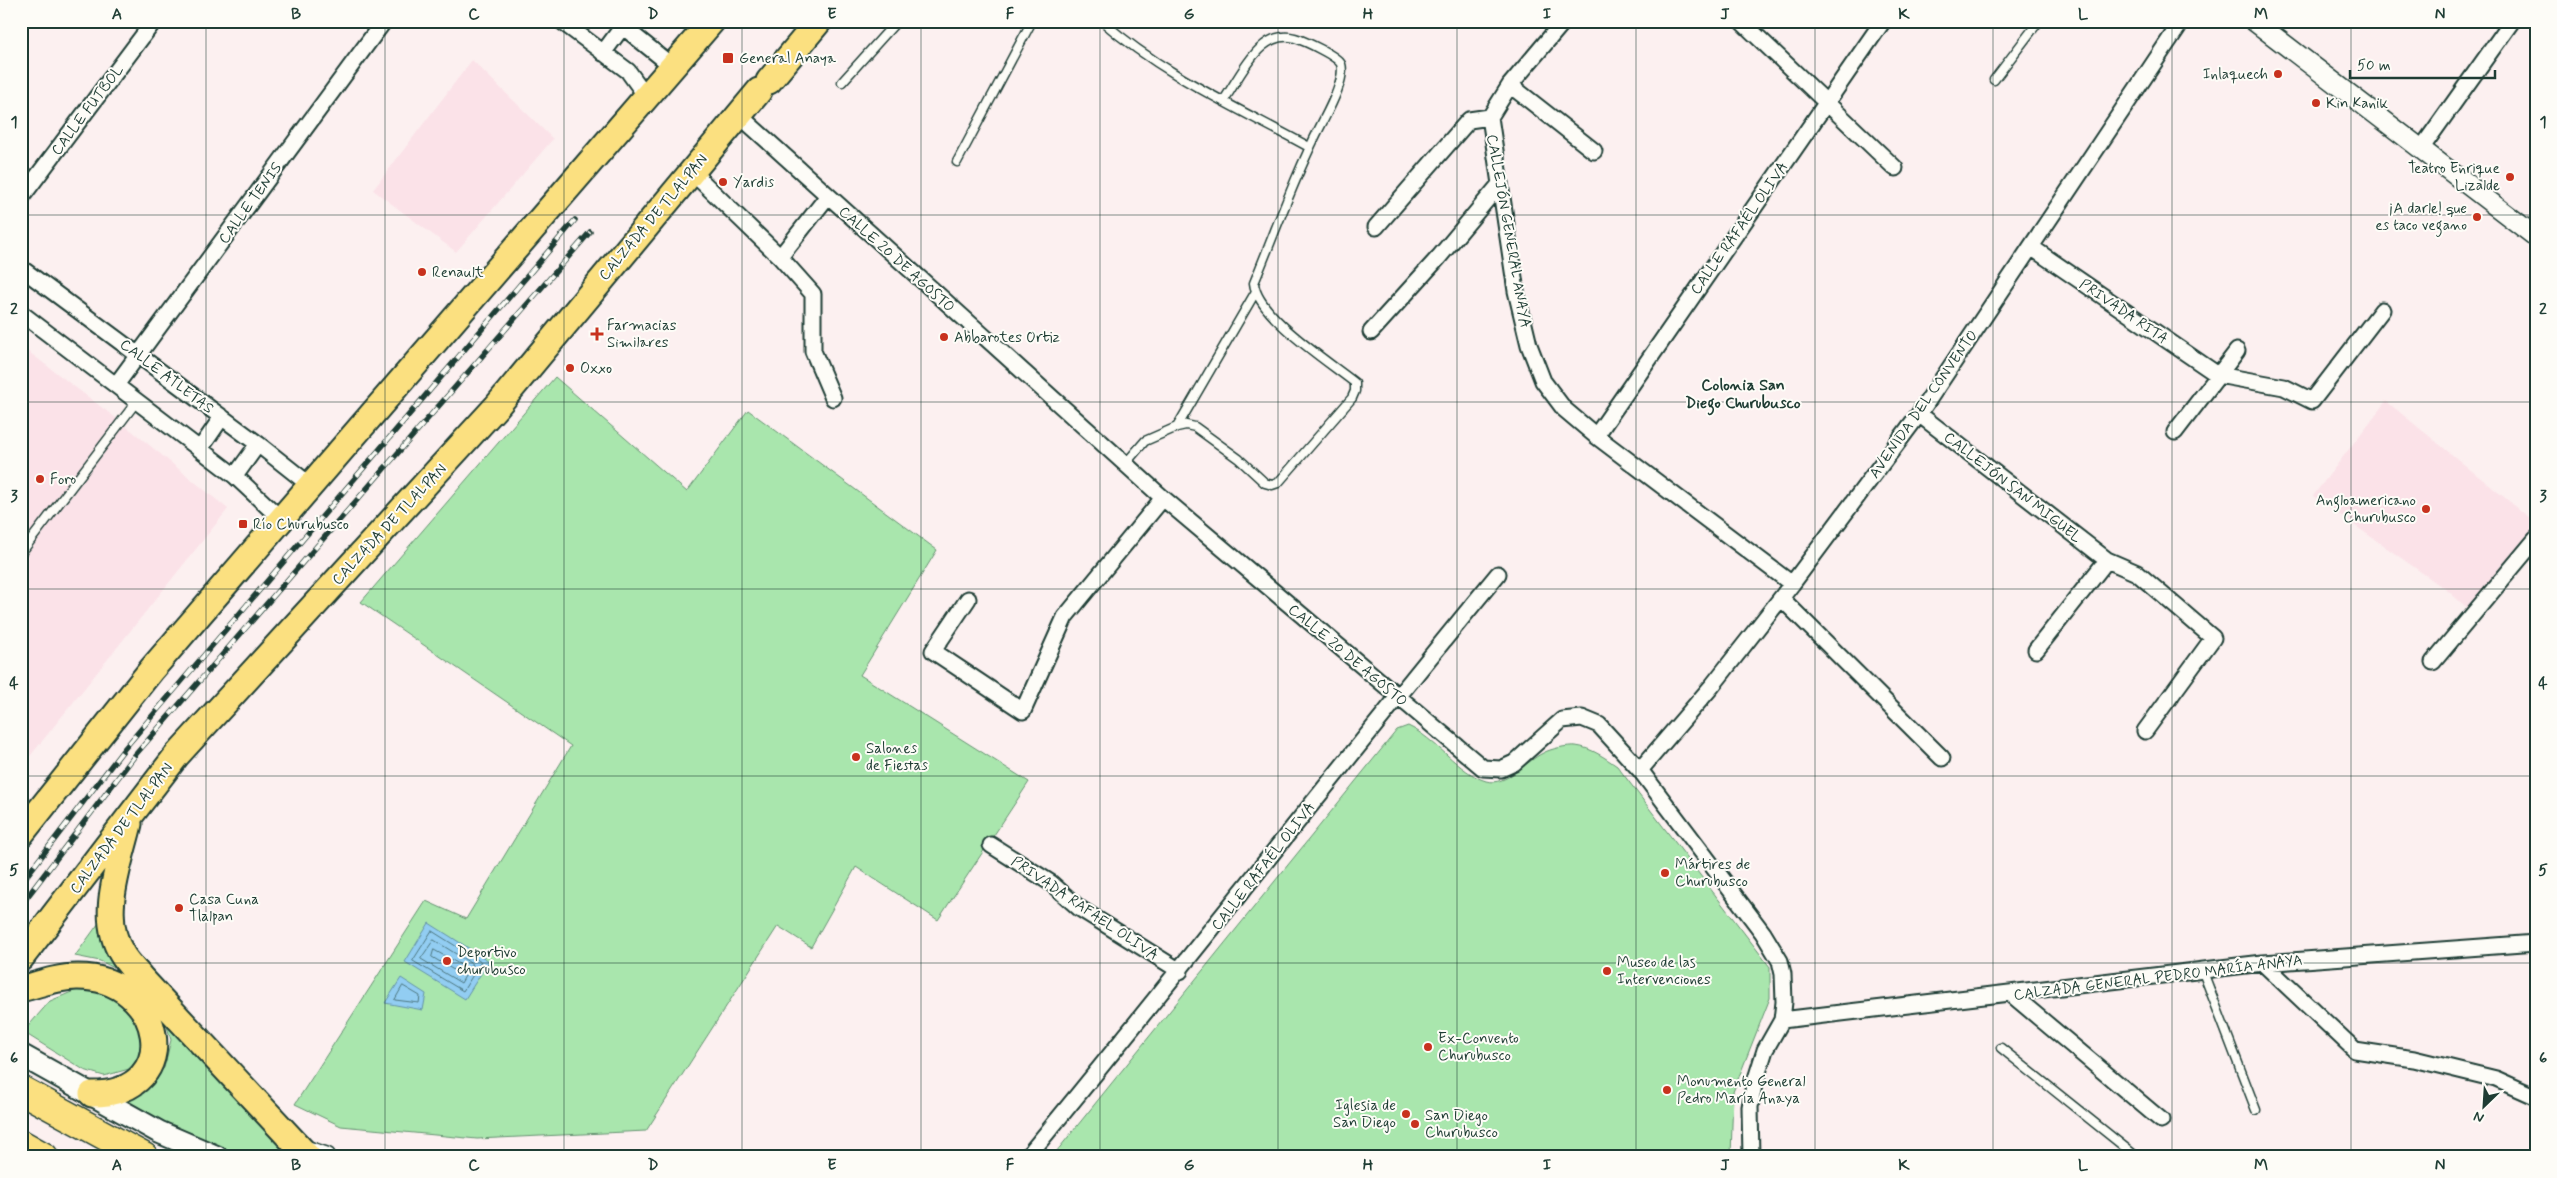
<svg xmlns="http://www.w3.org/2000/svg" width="2557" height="1178" font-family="Mynerve,sans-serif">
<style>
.built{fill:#fbe2e8}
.green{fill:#a9e6ad;stroke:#649270}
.water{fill:#92cdf2;stroke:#6493a6}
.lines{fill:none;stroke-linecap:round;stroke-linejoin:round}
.shore{stroke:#4d7780;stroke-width:1}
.service-casing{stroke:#1f3d34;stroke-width:11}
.minor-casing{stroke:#1f3d34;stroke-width:19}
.tertiary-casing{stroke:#1f3d34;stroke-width:22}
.secondary-casing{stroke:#1f3d34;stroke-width:25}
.trunk-casing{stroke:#1f3d34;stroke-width:29}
.motorway-casing{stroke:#1f3d34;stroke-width:31}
.service{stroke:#fdfcf7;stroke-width:8}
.minor{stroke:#fdfcf7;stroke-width:15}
.tertiary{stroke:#fdfcf7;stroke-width:19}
.secondary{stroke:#fdfcf7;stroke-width:21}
.trunk{stroke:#fbe080;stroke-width:25}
.motorway{stroke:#fbe080;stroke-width:28}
.rail-casing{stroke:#1f3d34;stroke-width:5.5}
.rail{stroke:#fdfcf7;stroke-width:4;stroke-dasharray:11;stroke-linecap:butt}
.grid{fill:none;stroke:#1f3d34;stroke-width:1;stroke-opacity:0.55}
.poi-dot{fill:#c8321e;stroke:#fdfcf7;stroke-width:2}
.labels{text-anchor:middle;stroke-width:4;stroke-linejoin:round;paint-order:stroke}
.poi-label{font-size:15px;fill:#1f3d34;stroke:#fdfcf7;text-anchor:start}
.street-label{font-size:15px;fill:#1f3d34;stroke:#fdfcf7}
.neighbourhood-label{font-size:16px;font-weight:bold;fill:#1f3d34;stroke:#fdfcf7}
.neatline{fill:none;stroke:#1f3d34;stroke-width:2}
.grid-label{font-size:16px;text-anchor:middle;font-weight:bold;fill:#1f3d34}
</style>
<rect width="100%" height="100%" fill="#fcf0f0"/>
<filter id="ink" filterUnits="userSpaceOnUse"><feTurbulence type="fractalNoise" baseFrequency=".02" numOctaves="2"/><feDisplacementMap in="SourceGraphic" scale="10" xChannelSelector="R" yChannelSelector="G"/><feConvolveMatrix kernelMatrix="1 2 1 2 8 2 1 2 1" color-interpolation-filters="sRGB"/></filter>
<g filter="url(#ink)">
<!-- built -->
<path class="built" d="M472 60 553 139 456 252 373 190Z
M21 346 121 422 228 509 31 755 21 764Z
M2386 401 2536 523V539L2473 613 2448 591 2313 496Z"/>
<!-- green -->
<path class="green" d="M555 377 687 492 748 410 937 550 860 675 1029 782 938 920 856 867 811 947 778 926 646 1131 477 1139 341 1126 295 1104 426 901 466 919 571 746 361 602Z
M1408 726C1435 738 1459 773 1486 781 1506 787 1526 761 1543 753 1550 749 1568 745 1576 746 1592 748 1605 758 1617 766L1770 967V998L1733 1092 1731 1157H1052L1397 730Z
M101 920 129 975 100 961 75 956Z
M73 983 98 988 133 1011 144 1044 139 1057 129 1069 104 1076 84 1070 23 1032 50 1001 74 991Z
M162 1009 297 1157C283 1157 269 1158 255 1157 208 1152 164 1122 124 1100L146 1088 164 1068 171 1040Z"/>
<!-- water -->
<path class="water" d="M429 923 489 961 465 999 405 962Z
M401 978 426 994 423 1010 385 1003Z"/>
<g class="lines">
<!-- shore -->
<path class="shore" d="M432 931 481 962 463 991 413 961Z
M434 940 472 964 461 983 421 959Z
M434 950 461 965 460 972H457L432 957Z
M403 986 420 996 419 1003 395 1000Z"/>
<!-- service casing -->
<g class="service-casing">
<path id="service" d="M1102 21C1163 75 1238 108 1309 147
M1994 80 2039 21
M842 82 897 21
M957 162 1032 21
M1177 427 1255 293
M1125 464 1145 441 1177 427 1186 425 1195 427 1239 459 1265 483 1272 485 1278 483 1352 398 1355 391V383C1329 362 1257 316 1254 283 1276 230 1295 175 1321 125 1328 111 1346 79 1341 64 1337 56 1305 41 1295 38 1260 28 1240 77 1224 100
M21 553 137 401
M2203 972 2256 1110
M2001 1048 2137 1157"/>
</g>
<!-- minor casing -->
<g class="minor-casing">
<path id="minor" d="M561 21 628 71 646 96
M616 21 672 66
M1564 21 1510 85 1490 117 1516 291 1529 345 1543 381 1564 409 1596 436 1792 584
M1741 21 1895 168
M603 53 623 26
M1510 85 1594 151
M739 115 1163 498 1483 768 1501 769 1514 763 1562 720 1582 718 1599 725 1640 770 1763 933 1780 961 1783 974 1784 1002 1782 1020 1765 1050 1754 1085 1750 1107 1751 1157
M2421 149 2512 21
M691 171 780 257 813 294V351L833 398
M21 198 154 21
M1376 227 1469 120 1490 117
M2031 247 2218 375 2284 387 2312 401 2382 310
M780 257 827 197
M21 268 258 444 311 486
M21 313 235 476 282 520
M1371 332 1439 257 1500 184
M116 385 384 21
M1919 414 2107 560 2137 573 2213 638 2145 731
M2175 432 2237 351
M1596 436 1883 21
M200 449 222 417
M235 476 258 444
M1781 598 1942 758
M968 599 933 651 1023 711 1065 617 1163 498
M2036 650 2107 560
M2433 662 2536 539
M1640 770 1712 686 1792 584 1919 414 2182 21
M991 845 1051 883 1079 908 1180 971
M2263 963 2355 1050 2414 1059 2496 1079 2536 1097
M2011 994 2161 1120
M1782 1020 2263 963 2536 943
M1027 1157C1186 964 1339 767 1498 574"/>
</g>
<!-- tertiary casing -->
<g class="tertiary-casing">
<path id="tertiary" d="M2254 21 2536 237
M299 1148 326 1157"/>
</g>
<!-- secondary casing -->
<g class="secondary-casing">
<path id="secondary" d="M21 1055 159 1132 217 1157"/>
</g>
<!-- trunk casing -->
<g class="trunk-casing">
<path id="trunk" d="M769 81 819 21
M129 824C120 863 98 916 122 954 127 963 135 970 141 978L308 1157
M21 834 152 669 712 21
M21 958 177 755 497 406 759 91
M21 989C39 984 58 977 77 977 165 976 187 1094 92 1094"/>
</g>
<!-- motorway casing -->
<g class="motorway-casing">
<path id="motorway" d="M21 1090 144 1157
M21 1144 44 1157"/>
</g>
<!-- service -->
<use href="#service" class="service"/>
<!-- minor -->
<use href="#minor" class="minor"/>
<!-- tertiary -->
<use href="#tertiary" class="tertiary"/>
<!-- secondary -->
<use href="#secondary" class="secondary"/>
<!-- trunk -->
<use href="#trunk" class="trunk"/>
<!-- motorway -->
<use href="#motorway" class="motorway"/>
<!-- rail casing -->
<g class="rail-casing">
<path id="rail" d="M21 883 124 749 575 220
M21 905 136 754 590 232"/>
</g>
<!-- rail -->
<use href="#rail" class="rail"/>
</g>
</g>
<!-- grid -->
<path class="grid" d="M206 21V1157M385 21V1157M564 21V1157M742 21V1157M921 21V1157M1100 21V1157M1278 21V1157M1457 21V1157M1636 21V1157M1815 21V1157M1993 21V1157M2172 21V1157M2351 21V1157M21 215H2536M21 402H2536M21 589H2536M21 776H2536M21 963H2536"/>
<!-- markers -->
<g class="poi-dot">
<rect x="722" y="52" width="12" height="12" rx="2.5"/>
<circle cx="2278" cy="74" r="5"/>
<circle cx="2316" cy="103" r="5"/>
<circle cx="2510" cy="177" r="5"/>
<circle cx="723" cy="182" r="5"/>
<circle cx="2477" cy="217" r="5"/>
<circle cx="422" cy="272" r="5"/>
<path d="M594.5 326.5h5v5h5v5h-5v5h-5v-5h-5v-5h5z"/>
<circle cx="944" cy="337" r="5"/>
<circle cx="570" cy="368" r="5"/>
<circle cx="40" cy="479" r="5"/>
<circle cx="2426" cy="509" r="5"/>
<rect x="238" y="519" width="10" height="10" rx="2.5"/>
<circle cx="856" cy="757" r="5"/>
<circle cx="1665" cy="873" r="5"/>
<circle cx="179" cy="908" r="5"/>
<circle cx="447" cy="961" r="5"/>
<circle cx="1607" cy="971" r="5"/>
<circle cx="1428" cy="1047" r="5"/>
<circle cx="1667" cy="1090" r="5"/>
<circle cx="1406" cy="1114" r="5"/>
<circle cx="1415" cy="1124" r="5"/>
</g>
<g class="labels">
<!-- poi labels -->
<g class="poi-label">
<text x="739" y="63">General Anaya</text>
<text x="2268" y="79" text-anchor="end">Inlaquech</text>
<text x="2326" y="108">Kin Kanik</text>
<text x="2500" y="173" text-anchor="end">Teatro Enrique<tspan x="2500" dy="17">Lizalde</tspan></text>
<text x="733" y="187">Yardis</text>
<text x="2467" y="213" text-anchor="end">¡A darle! que<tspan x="2467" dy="17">es taco vegano</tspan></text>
<text x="432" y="277">Renault</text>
<text x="607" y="330">Farmacias<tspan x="607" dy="17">Similares</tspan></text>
<text x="954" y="342">Abbarotes Ortiz</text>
<text x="580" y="373">Oxxo</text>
<text x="50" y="484">Foro</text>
<text x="2416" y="505" text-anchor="end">Angloamericano<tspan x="2416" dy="17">Churubusco</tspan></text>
<text x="253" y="529">Río Churubusco</text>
<text x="866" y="753">Salones<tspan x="866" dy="17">de Fiestas</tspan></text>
<text x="1675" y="869">Mártires de<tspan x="1675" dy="17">Churubusco</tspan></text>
<text x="189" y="904">Casa Cuna<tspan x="189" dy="17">Tlalpan</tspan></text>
<text x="457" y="957">Deportivo<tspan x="457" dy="17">churubusco</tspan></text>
<text x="1617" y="967">Museo de las<tspan x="1617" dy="17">Intervenciones</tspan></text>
<text x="1438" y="1043">Ex-Convento<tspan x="1438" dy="17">Churubusco</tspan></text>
<text x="1677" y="1086">Monumento General<tspan x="1677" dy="17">Pedro María Anaya</tspan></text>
<text x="1396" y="1110" text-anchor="end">Iglesia de<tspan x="1396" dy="17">San Diego</tspan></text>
<text x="1425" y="1120">San Diego<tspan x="1425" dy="17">Churubusco</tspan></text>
</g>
<!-- street labels -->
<g class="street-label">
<text transform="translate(87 110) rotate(-53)" y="5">CALLE FUTBOL</text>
<text transform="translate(250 203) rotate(-54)" y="5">CALLE TENIS</text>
<text transform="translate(653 217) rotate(-50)" y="5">CALZADA DE TLALPAN</text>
<text transform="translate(1739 228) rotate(-55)" y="5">CALLE RAFAÉL OLIVA</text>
<text transform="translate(1509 231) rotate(80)" y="5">CALLEJÓN GENERAL ANAYA</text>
<text transform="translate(897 259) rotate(42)" y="5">CALLE 20 DE AGOSTO</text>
<text transform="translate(2124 311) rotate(34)" y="5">PRIVADA RITA</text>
<text transform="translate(167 376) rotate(37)" y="5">CALLE ATLETAS</text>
<text transform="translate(1923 404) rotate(-55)" y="5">AVENIDA DEL CONVENTO</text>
<text transform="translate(2013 487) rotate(38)" y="5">CALLEJÓN SAN MIGUEL</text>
<text transform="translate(389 524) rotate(-47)" y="5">CALZADA DE TLALPAN</text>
<text transform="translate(1348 655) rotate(40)" y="5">CALLE 20 DE AGOSTO</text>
<text transform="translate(121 828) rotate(-53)" y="5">CALZADA DE TLALPAN</text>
<text transform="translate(1263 866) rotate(-52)" y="5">CALLE RAFAÉL OLIVA</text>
<text transform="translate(1085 908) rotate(34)" y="5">PRIVADA RAFAEL OLIVA</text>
<text transform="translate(2158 977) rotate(-7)" y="5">CALZADA GENERAL PEDRO MARÍA ANAYA</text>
</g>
<!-- neighbourhood labels -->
<g class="neighbourhood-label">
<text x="1743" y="390">Colonia San<tspan x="1743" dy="18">Diego Churubusco</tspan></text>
</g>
</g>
<!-- margin -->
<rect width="2557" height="1178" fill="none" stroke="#fdfcf7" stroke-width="55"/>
<!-- north arrow -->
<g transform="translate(2484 1106) rotate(205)" stroke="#fdfcf7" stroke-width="4" paint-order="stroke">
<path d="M0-4L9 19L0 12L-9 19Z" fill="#1f3d34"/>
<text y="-8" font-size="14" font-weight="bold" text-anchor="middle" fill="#1f3d34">N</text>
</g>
<!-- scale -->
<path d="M2350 70v8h145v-8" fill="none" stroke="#1f3d34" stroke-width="2.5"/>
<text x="2357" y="70" font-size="15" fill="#1f3d34" stroke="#fdfcf7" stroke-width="4" paint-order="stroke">50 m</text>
<rect x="28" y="28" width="2502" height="1122" class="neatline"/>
<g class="grid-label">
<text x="117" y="19">A</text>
<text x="296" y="19">B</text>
<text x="474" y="19">C</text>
<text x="653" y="19">D</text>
<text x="832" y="19">E</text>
<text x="1010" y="19">F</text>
<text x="1189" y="19">G</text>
<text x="1368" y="19">H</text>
<text x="1547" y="19">I</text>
<text x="1725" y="19">J</text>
<text x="1904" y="19">K</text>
<text x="2083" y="19">L</text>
<text x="2261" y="19">M</text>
<text x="2440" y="19">N</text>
<text x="14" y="127">1</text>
<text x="2543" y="127">1</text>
<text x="14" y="314">2</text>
<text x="2543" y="314">2</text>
<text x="14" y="501">3</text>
<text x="2543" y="501">3</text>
<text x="14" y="688">4</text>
<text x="2543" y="688">4</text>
<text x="14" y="875">5</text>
<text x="2543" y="875">5</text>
<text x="14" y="1063">6</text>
<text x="2543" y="1063">6</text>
<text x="117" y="1170">A</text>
<text x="296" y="1170">B</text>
<text x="474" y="1170">C</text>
<text x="653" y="1170">D</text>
<text x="832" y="1170">E</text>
<text x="1010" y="1170">F</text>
<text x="1189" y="1170">G</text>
<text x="1368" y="1170">H</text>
<text x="1547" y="1170">I</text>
<text x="1725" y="1170">J</text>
<text x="1904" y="1170">K</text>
<text x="2083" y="1170">L</text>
<text x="2261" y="1170">M</text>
<text x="2440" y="1170">N</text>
</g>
</svg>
